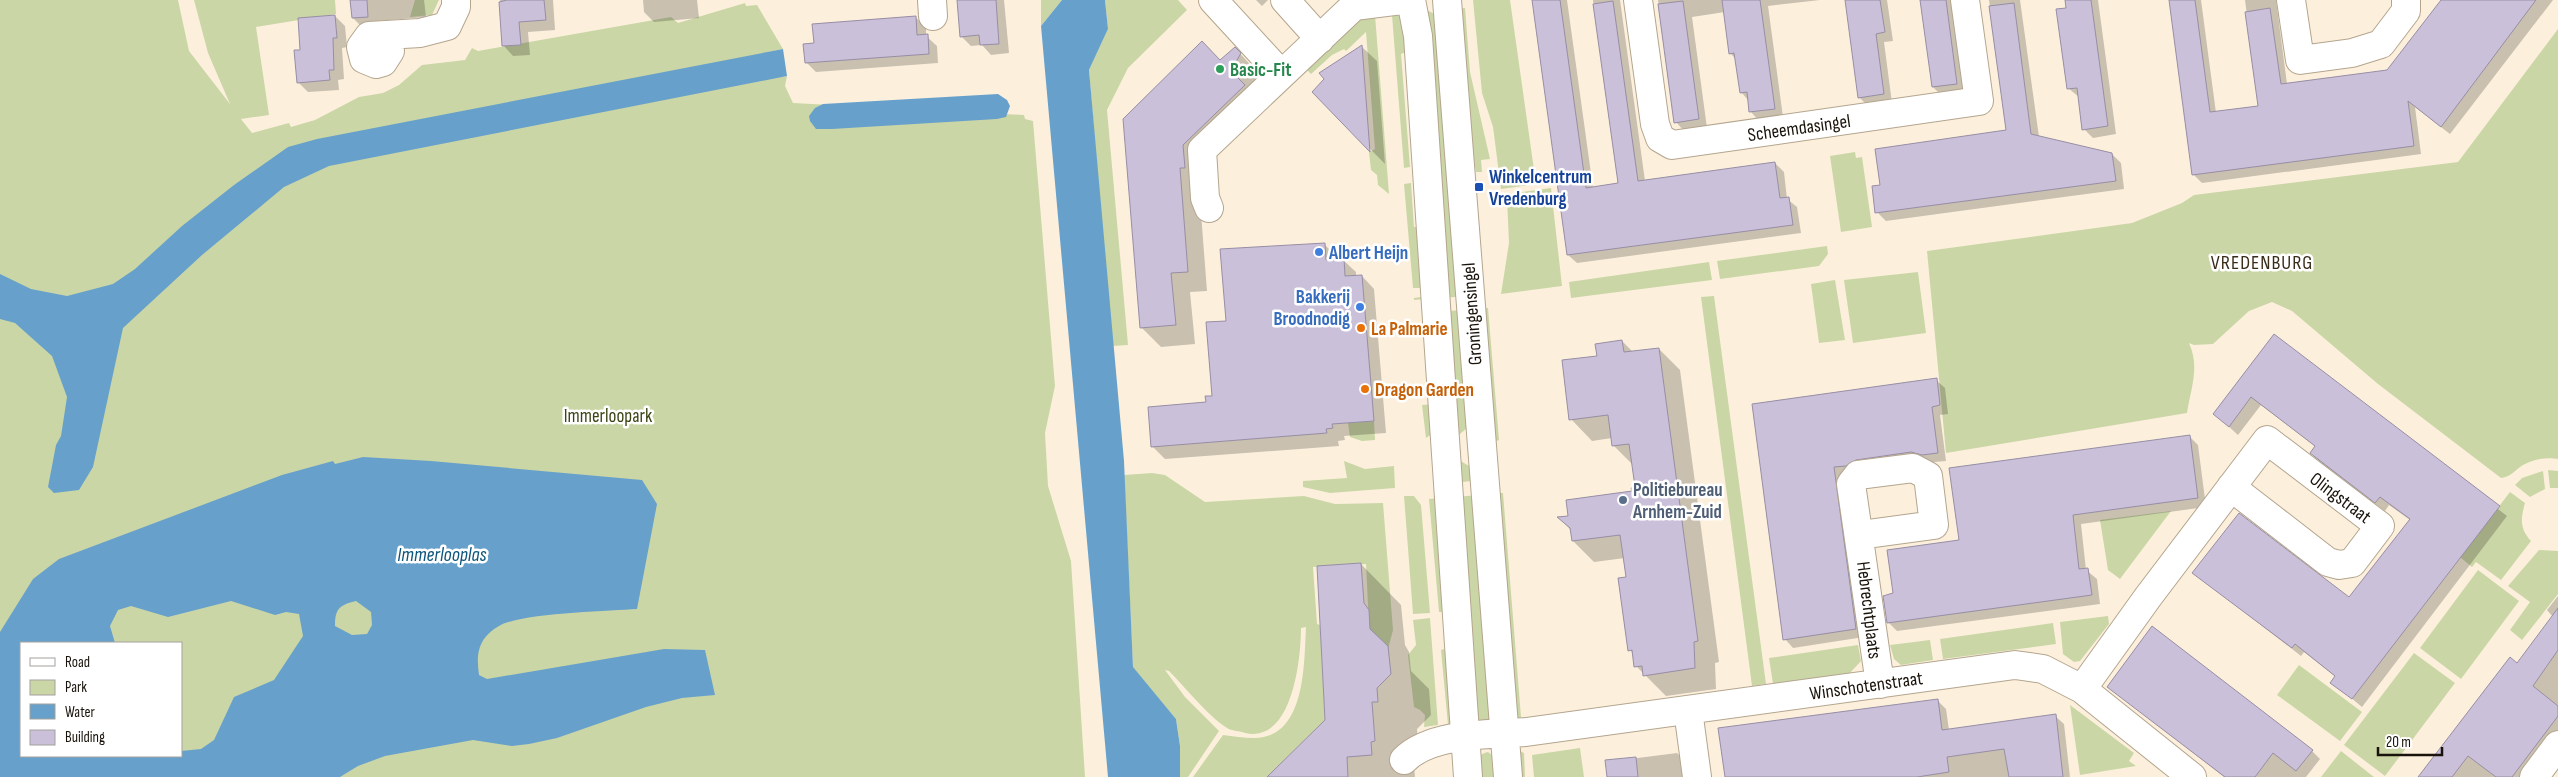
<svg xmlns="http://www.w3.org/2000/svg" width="2558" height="777" font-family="'Sofia Sans Condensed',sans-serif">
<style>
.green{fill:#cbd6a6;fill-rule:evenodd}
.water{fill:#67a1cb;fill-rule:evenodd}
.shadow{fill:#0003}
.building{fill:#cac0d9;stroke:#978ea5}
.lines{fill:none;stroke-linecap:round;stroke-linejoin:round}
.minor-casing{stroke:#b4a58e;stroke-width:30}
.minor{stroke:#fff;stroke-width:28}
.leisure-dot{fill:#2e9e5b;stroke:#fff;stroke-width:2}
.transit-dot{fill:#1a4fb4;stroke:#fff;stroke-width:2}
.shop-dot{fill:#3f7fe0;stroke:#fff;stroke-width:2}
.food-dot{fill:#e8710a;stroke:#fff;stroke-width:2}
.service-dot{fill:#5c6f8a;stroke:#fff;stroke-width:2}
.labels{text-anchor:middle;stroke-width:5;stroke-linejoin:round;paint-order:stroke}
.leisure-label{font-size:19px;font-weight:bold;fill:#27864d;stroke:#fff;text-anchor:start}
.street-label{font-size:19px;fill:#19130b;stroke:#fff}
.transit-label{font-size:19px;font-weight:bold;fill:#164399;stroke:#fff;text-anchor:start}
.shop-label{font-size:19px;font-weight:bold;fill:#366cbe;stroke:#fff;text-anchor:start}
.food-label{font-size:19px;font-weight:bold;fill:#c56008;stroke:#fff;text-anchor:start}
.park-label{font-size:19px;fill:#3c4414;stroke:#fff}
.service-label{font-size:19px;font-weight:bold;fill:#4e5e75;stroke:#fff;text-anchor:start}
.neighbourhood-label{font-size:20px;letter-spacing:1px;fill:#392d1a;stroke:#fff}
.water-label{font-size:20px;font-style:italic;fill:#0c557d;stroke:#fff}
</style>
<rect width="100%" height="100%" fill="#fcf0dd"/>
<!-- green -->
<path class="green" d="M0 0H178L189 51 230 104 208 53 194 0H335L336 14 256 27 269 115 241 119 252 133 289 123 291 127 315 120 359 97 383 93 399 85 422 65 465 60 472 48 478 51 671 17 678 23 745 3 746 6 757 5 783 49 768 52 780 77 787 76 785 86 793 103 1024 115 1025 119 1033 121 1055 386 1045 433 1048 486 1071 561 1085 777H0ZM21 643H181V756H21Z
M415 0H439L432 15 410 17Z
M1041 0H1062L1041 26Z
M1105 0H1178L1187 10 1128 68 1107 110 1128 345 1112 346 1089 70 1108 29Z
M1473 0H1510L1536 184 1501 189 1493 127 1482 93Z
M1465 8 1470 72 1490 159 1481 160 1482 172H1476L1468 125 1455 9Z
M1427 10 1436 15 1465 296 1444 298Z
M1395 14 1407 21 1406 52 1401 54 1410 167 1404 168 1392 15Z
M1375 15 1389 194 1378 185 1377 175 1371 170 1369 152 1375 149 1366 32 1346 51 1344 49 1332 55 1311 74 1306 69 1357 19Z
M2558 29V459C2548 457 2535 459 2525 464 2516 468 2512 477 2501 478L2378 384 2292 311 2272 302 2249 311 2213 344 2194 345 2189 343C2200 367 2191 388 2187 413L1946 453 1927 251 2132 223 2182 203 2194 195 2458 162Z
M1855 152 1856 158 1862 157 1872 227 1841 232 1830 156Z
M1411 183 1414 227H1420L1425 299 1414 300V298L1421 297V288H1413L1404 184Z
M1551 188 1562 286 1501 294 1509 243 1507 199 1517 198 1516 193Z
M1827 246 1828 254 1819 266 1720 279 1717 261Z
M1709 262 1712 280 1571 298 1569 282Z
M1918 272 1926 333 1853 343 1844 280Z
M1835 280 1845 340 1819 343 1811 284Z
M1714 296 1766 684 1752 686 1701 297Z
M1484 308H1488L1499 440 1497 441 1490 437Z
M1466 310 1467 428 1454 439 1446 311Z
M1436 404V431L1426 438 1422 405Z
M1374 421 1375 440 1362 441 1350 437 1348 423Z
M1459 460 1474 469 1479 480 1455 483Z
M1344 461 1365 469 1394 466 1395 488 1330 493 1303 487V481L1347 478Z
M2548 470 2558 471V488H2550Z
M2543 471 2545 489 2530 497 2515 485 2522 478Z
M1152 473 1165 475 1205 502 1304 496 1335 504 1383 503 1393 630 1388 649 1371 667 1366 564 1313 567 1317 624 1320 625 1325 720 1267 777H1193L1223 735C1233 736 1244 738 1254 738 1306 738 1304 664 1306 627L1301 628C1301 660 1292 744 1245 733 1240 731 1231 731 1227 728 1208 716 1185 687 1169 671L1165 670 1185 697 1219 731 1188 777H1180V746L1176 719 1133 668 1124 475Z
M2510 492 2525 503C2521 518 2519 528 2531 541L2501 580 2476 562 2472 567 2460 557Z
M1492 493H1503L1521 717 1519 718 1512 712Z
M1481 495 1492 720 1479 723 1474 718 1453 497Z
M1404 496H1414L1421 505 1430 613 1413 614Z
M1440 498 1448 599 1442 612H1439L1429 499Z
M2171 511 2120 579 2108 570 2100 520Z
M2539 550 2558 551V594L2522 640 2510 630 2530 602 2508 586Z
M2478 570 2519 601 2461 679 2420 648Z
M2108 616 2109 624 2080 661 2074 662 2063 654 2060 622Z
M1430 618 1438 725 1424 727 1425 715 1420 710 1414 707 1408 655 1416 645 1413 620Z
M2053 623 2056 644 1943 659 1940 639Z
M1930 640 1933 660 1901 665 1894 659 1890 645Z
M1858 645 1861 661 1849 674 1773 684 1769 658Z
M1444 649 1454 665 1456 718 1448 725 1441 650Z
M2414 653 2455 683 2385 776 2344 745Z
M2299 665 2362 712 2340 741 2277 695Z
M2070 705 2134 753 2129 761 2136 766 2080 775Z
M1580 748 1584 777H1534L1532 755Z
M1520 751 1524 753 1525 777H1515L1516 758Z
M2341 751 2374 777H2321Z
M1488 752 1496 758 1503 777H1477C1477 765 1474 755 1488 752Z"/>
<!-- water -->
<path class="water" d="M1062 0H1105L1108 29 1089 70 1124 461 1133 667 1176 719 1180 746V777H1108L1041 26Z
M783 49 787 76 329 166 284 187 202 255 123 328 93 467 79 490 54 493 48 487 56 445 61 436 67 397 52 356 15 323 0 319V274L31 289 67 296 113 284 135 269 182 226 234 185 288 147 317 139Z
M998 94 1007 100 1010 106 1006 117 997 119 832 129H816L810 121 809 116 815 108 823 104Z
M363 457 431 461 642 480 657 504 637 609C608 611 520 613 499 626 478 638 476 654 479 675L487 679 664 649 705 650 715 695 682 698 646 707 557 738 529 744 512 746 473 740 385 756 358 766 340 777H0V632L33 579 59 559 282 475 333 461 335 464ZM231 601 275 615 286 612 299 614 303 636 274 680 234 697 214 740 201 749 181 751V756H21V643H115L110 626 118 610 131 606 168 617ZM356 601 371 612 372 625 367 634 352 635 335 626C335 609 339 605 356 601Z"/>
<!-- shadow -->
<path class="shadow" d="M352 0H424L426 17 377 21 378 26 363 28 353 18Z
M500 0H553L555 30 528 32 530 55 513 56 504 46Z
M643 0H697L699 18 654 22 644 12Z
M958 0H1004L1009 53 991 55 982 45 971 46 961 36Z
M1256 0H1268L1262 6Z
M1533 0H1567L1593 188 1619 184 1593 0H1620L1645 181 1775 163 1784 172 1787 199 1797 207 1801 233 1577 263 1568 255Z
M1658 0H1820L1768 6 1783 117 1759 121 1751 112 1749 101 1741 92 1736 59 1730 53 1725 12 1692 17 1707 128 1684 131 1676 122Z
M1846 0H1887L1893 41 1884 42 1892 103 1868 106 1859 97Z
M1922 0H1952L1965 93 1942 96 1933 87Z
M1989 0H2020L2039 137 2112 154 2121 163 2124 189 1886 221 1877 212 1881 186 2007 132Z
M2067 0H2098L2116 134 2093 138 2084 129 2079 97 2068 88Z
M2170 0H2201L2216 113 2259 107 2245 0H2276L2287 84 2387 71 2442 0H2553L2450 134 2415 107 2421 154 2202 183 2193 174Z
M335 16 345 26 347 47 342 48 344 79 338 80 339 90 308 92 298 82 301 51Z
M915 17 926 27V36L937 46 938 63 816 72 806 62 815 44Z
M1362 47 1377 61 1385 164 1314 92Z
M1235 48 1259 74 1203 165 1199 187 1207 291 1190 292 1195 344 1161 347 1141 327 1124 119 1220 62Z
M1324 244 1337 257V260H1343L1356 272V276H1362L1374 289 1386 433 1344 436 1345 440 1338 441 1339 446 1165 459 1152 446 1213 397 1227 322Z
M2274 336 2507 516 2362 707 2332 682 2336 677 2304 652 2301 656 2194 573 2349 598 2410 520 2389 505 2385 511 2320 462 2311 453 2316 447 2261 405 2238 435 2215 414Z
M1622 341 1633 352 1659 349 1680 370 1719 662 1715 663 1716 689 1666 696 1636 666 1634 655 1630 650 1625 558 1594 562 1573 541 1572 531 1559 518 1570 517 1636 489 1633 465 1614 446 1612 438 1592 441 1571 419 1598 357Z
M1936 380 1945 388 1948 414 1940 415 1946 461 1865 468 1864 637 1793 648 1785 639 1753 405Z
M2189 436 2198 445 2206 507 2081 524 2086 570 2097 579 2100 604 1897 631 1888 622 1894 594 1960 541Z
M1361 564 1401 605 1405 645 1409 652 1411 671 1429 689 1431 715 1417 729 1418 742 1412 743 1415 777H1269L1327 721Z
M2558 596V737L2527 777H2420L2517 665 2553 617 2547 610Z
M2108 686 2312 751 2320 759 2306 777H2224Z
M1937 700 1946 709 1949 730 2055 716 2064 724 2070 777H1726Z
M1677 753 1686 762 1688 777H1609L1606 762Z"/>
<!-- building -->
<path class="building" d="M350 0H367L368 17 352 18Z
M507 0H544L546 20 519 22 521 45 502 46 499 2Z
M957 0H996L999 44 980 45 979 35 960 37Z
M1532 0H1560L1586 188 1618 183 1593 4 1613 1 1638 181 1775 162 1780 198 1789 197 1793 225 1567 255Z
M1722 0H1760L1775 109 1749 112 1747 92 1740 93 1734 53 1729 54Z
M1845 0H1880L1885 32 1876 34 1884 94 1858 98Z
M1920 0H1946L1957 84 1932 87Z
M2065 0H2091L2108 126 2082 130 2077 88 2067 89 2056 9 2066 8Z
M2169 0H2195L2210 112 2258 106 2245 12 2270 8 2281 84 2387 70 2441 0H2536L2441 127 2408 101 2414 146 2192 175Z
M1683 1 1699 119 1674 123 1658 4Z
M2014 3 2031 134 2112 153 2116 181 1875 213 1872 186 1880 185 1875 149 2006 130 1989 6Z
M335 15 337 38H333L334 70H329L330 80 297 83 294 50H300L298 18Z
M916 16 917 35 928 34 929 54 805 63 803 44 814 43 812 24Z
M1202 41 1220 60 1235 47 1241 53 1231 71 1245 85 1183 145 1185 168H1180L1188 272 1171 273 1176 325 1140 328 1123 119Z
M1362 45 1370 152 1312 92 1324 79 1319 73Z
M1325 243 1326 260 1344 258 1345 276 1362 275 1374 421 1332 424 1333 428 1326 429 1327 433 1151 447 1148 407 1206 402 1205 396H1212L1206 322 1226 321 1220 249Z
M2274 334 2500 506 2352 699 2330 683 2335 676 2295 644 2292 648 2192 573 2239 513 2349 597 2410 519 2380 497 2375 503 2310 453 2315 446 2251 397 2229 427 2213 414Z
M1622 340 1624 352 1659 348 1698 641 1694 642 1695 668 1643 676 1642 666 1634 667 1632 650 1628 651 1618 578 1626 577 1620 535 1572 541 1570 528 1557 517 1568 516 1566 500 1632 491 1631 488 1635 487 1629 444 1612 446 1608 415 1569 420 1562 360 1597 356 1595 344Z
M1937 378 1940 405 1932 407 1938 453 1922 455 1911 452 1856 460 1846 466 1834 467 1856 629 1783 640 1752 404Z
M2190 435 2198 498 2073 515 2079 569 2088 568 2092 595 1887 623 1883 596 1893 593 1887 550 1959 540 1949 468Z
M1361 563 1364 603 1369 610 1370 629 1388 646 1391 674 1377 688 1378 702H1372L1375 741 1371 742 1372 755 1347 757 1348 777H1267L1325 720 1317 566Z
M2558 608V650L2533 686 2558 706V716L2512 777H2496L2468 756 2452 777H2418L2510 657 2517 663Z
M2152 626 2313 750 2296 771 2273 753 2255 777H2225L2107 687Z
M1938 699 1942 730 2056 714 2063 777H2009L2004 749 1947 757 1949 772 1917 777H1725L1718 728Z
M1636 757 1638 777H1607L1605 760Z"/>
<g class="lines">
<!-- minor casing -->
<g class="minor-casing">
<path id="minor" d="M932 0 933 16
M1213 0 1281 74
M1285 0 1320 39
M1411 0 1418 36C1436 283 1449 530 1468 777
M1447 0 1508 777
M1638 0 1655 124 1660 138 1672 145 1979 101 1965 0
M2291 0 2300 60 2352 53 2381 44 2406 11V0
M380 36 389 45 390 51 383 62 376 64 364 59 361 47 369 36 420 33 447 26 456 7V0
M1209 208 1205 198 1202 150 1354 6 1402 0
M1860 535 1934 525 1928 476 1913 468 1858 475 1851 484 1880 684
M2082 689 2148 597 2267 440 2380 526 2352 563 2339 565 2328 562 2231 487
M1688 710 1697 777
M1404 760C1430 733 1490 734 1526 732L2015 665 2043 669 2082 689 2192 777
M2534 777 2558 745"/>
</g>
<!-- minor -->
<use href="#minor" class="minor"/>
</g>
<!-- markers -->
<circle class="leisure-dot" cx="1220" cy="69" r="5"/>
<rect class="transit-dot" x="1474" y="182" width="10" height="10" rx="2.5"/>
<g class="shop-dot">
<circle cx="1319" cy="252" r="5"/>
<circle cx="1360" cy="307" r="5"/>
</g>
<g class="food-dot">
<circle cx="1361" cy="328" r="5"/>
<circle cx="1365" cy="389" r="5"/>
</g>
<circle class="service-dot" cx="1623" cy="500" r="5"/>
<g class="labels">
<!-- leisure labels -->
<g class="leisure-label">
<text x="1230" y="76">Basic-Fit</text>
</g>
<!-- street labels -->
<g class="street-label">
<text transform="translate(1799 127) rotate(-8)" y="7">Scheemdasingel</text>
<text transform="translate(1471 314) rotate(-94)" y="7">Groningensingel</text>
<text transform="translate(2341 497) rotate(37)" y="7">Olingstraat</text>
<text transform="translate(1870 610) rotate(83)" y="7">Hebrechtplaats</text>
<text transform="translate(1866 685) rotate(-8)" y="7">Winschotenstraat</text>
</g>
<!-- transit labels -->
<g class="transit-label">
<text x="1489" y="183">Winkelcentrum<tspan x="1489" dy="22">Vredenburg</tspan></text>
</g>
<!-- shop labels -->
<g class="shop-label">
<text x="1329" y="259">Albert Heijn</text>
<text x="1350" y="303" text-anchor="end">Bakkerij<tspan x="1350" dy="22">Broodnodig</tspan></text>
</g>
<!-- food labels -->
<g class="food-label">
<text x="1371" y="335">La Palmarie</text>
<text x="1375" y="396">Dragon Garden</text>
</g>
<!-- park labels -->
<g class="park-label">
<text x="608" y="422">Immerloopark</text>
</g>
<!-- service labels -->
<g class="service-label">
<text x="1633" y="496">Politiebureau<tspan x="1633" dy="22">Arnhem-Zuid</tspan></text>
</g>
<!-- neighbourhood labels -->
<g class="neighbourhood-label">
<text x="2262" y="269">VREDENBURG</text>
</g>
<!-- water labels -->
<g class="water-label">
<text x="442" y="561">Immerlooplas</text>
</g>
</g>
<!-- legend -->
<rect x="20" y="642" width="162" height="115" fill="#ffffff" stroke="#a3a19d"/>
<rect x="30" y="658" width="25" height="8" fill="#ffffff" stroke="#a3a19d"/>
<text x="65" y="667" font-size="15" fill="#19130b">Road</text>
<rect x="30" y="680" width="25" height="15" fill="#cbd6a6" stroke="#a3a19d"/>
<text x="65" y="692" font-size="15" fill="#19130b">Park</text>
<rect x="30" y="704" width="25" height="15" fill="#67a1cb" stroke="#a3a19d"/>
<text x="65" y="717" font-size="15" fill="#19130b">Water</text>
<rect x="30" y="730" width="25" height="15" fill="#cac0d9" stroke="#a3a19d"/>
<text x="65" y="742" font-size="15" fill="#19130b">Building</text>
<!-- scale -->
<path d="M2378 747v8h64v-8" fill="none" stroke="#19130b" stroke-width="2.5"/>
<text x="2386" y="747" font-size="15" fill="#19130b" stroke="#ffffff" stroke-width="4" paint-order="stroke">20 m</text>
</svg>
